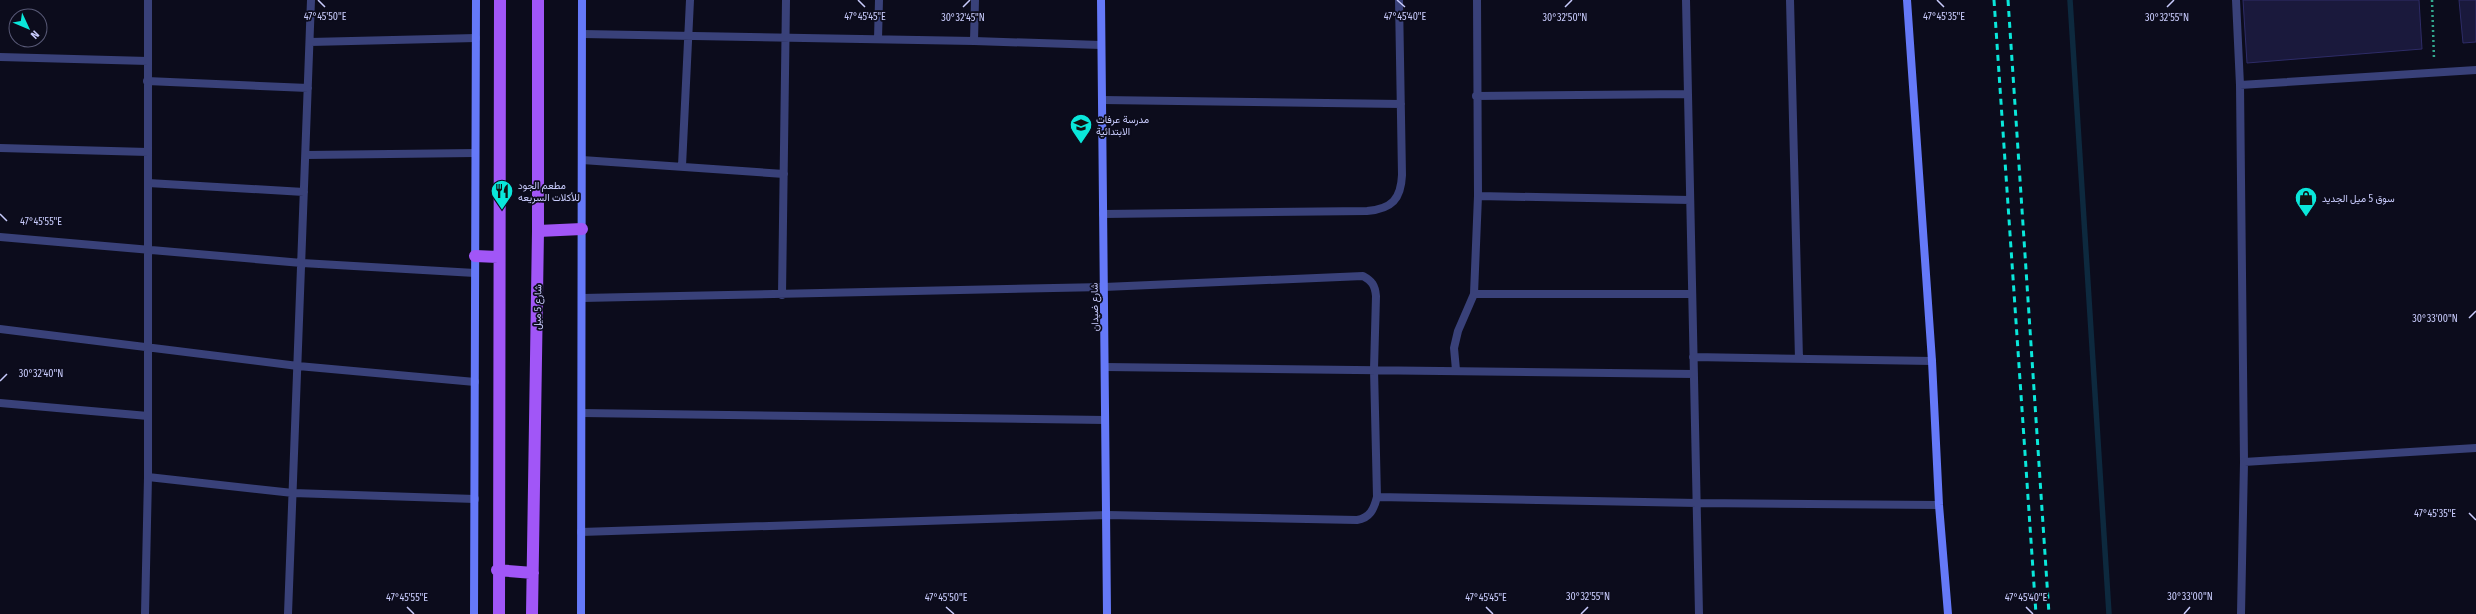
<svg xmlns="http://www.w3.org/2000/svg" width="2476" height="614" font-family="'Fira Sans Condensed',Vazirmatn,sans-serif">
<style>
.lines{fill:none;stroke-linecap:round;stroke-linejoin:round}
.stream{stroke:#0d293e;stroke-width:5.5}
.building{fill:#1a193c;stroke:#2e2c67}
.path{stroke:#32a88e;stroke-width:2.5;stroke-dasharray:2 3;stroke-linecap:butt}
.lane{stroke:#394179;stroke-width:8}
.street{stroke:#394179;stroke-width:8}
.secondary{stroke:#6579f8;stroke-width:8}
.primary{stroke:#a156f7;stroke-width:12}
.rail{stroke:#0ae7da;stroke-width:3;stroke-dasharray:6 5;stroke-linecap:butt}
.ticks{fill:none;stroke:#c9ccfd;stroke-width:1.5}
.labels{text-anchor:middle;stroke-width:3.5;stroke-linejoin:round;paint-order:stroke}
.poi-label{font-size:10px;fill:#c9ccfd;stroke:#0c0c1c;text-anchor:start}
.street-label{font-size:10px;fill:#c9ccfd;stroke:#0c0c1c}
.ticks-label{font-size:10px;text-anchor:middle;fill:#c9ccfd;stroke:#0c0c1c;stroke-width:3.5;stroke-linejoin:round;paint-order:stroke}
</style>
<rect width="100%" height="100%" fill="#0c0c1c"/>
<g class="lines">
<!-- stream -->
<path class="stream" d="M2070 0 2109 614"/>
</g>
<!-- building -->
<path class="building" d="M2243 0H2419L2422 49 2247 63Z
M2459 0H2476V42L2463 43Z"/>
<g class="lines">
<!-- path -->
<path class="path" d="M2432 0 2434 59"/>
<!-- lane -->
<path class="lane" d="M2236 0 2240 85 2476 70
M974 41 1101 45
M2240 85 2244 462"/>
<!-- street -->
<path class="street" d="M1686 0 1699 614
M1790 0 1799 359
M582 34 974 41 975 0
M878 39 879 0
M310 42 476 38
M0 57 148 61
M147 81 308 88
M1476 96 1688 94
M1102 100 1401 104
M0 148 148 152
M306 155 475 153
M582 160 784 174
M682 166 690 0
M148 183 304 192
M1478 196 1690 200
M1103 214 1367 211C1392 209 1401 199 1402 175L1399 0
M0 237 302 263 475 273
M1474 294H1692
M782 295 786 0
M0 329 298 366 475 382
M1693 357 1932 361
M1105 367 1694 374
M1456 370 1454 348 1458 331 1474 294 1478 196 1477 0
M0 403 148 416
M582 413 1105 420
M148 477 293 493 475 499
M1377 497 1697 503 1939 505
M581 532 1107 515 1357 520C1370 518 1374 509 1377 497L1374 369 1376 296C1375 285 1372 281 1363 276L1104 287 582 298
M145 614 148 477V0
M288 614 311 0
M2241 614 2244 462 2476 448"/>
<!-- secondary -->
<path class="secondary" d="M1101 0 1107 614
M1907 0 1932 361 1939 505 1948 614
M474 614 476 0
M581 614 582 0"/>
<!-- primary -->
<path class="primary" d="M538 231 582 229
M475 256 498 257
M497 570 533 573
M499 614 500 0
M532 614 538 231V0"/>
<!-- rail -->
<path class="rail" d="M1994 0 2036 614
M2008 0 2049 614"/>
</g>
<!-- ticks -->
<path class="ticks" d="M318 0 325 7M858 0 865 7M1397 0 1405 7M1937 0 1944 7M963 7 970 0M1565 7 1572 0M2167 7 2174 0M0 214 7 221M2469 318 2476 311M0 381 7 374M2469 513 2476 520M407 607 414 614M946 607 954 614M1486 607 1493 614M2026 607 2033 614M1581 614 1588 607M2184 614 2190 607"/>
<!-- icons -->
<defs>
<g id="school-pin" transform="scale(1.15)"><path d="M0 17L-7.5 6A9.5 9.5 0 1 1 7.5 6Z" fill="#0ae7da" stroke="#0c0c1c"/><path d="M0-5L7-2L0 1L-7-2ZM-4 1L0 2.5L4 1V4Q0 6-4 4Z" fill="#111"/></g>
<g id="restaurant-pin" transform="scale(1.15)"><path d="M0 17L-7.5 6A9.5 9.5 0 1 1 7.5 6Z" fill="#0ae7da" stroke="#0c0c1c"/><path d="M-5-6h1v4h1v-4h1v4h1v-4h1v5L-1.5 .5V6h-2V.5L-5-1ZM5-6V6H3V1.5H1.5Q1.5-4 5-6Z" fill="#111"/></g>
<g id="shop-pin" transform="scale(1.15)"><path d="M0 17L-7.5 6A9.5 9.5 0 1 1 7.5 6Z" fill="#0ae7da" stroke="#0c0c1c"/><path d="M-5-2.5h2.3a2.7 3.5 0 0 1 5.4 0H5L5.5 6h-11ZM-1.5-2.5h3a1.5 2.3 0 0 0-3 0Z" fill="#111"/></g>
</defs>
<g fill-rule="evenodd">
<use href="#school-pin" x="1081" y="125"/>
<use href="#restaurant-pin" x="502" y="191"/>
<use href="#shop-pin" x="2306" y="198"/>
</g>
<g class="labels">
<!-- poi labels -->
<g class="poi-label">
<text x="1096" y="123">مدرسة عرفات<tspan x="1096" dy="12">الابتدائية</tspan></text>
<text x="518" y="189">مطعم الجود<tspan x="518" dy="12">للأكلات السريعه</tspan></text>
<text x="2322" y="202">سوق 5 ميل الجديد</text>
</g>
<!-- street labels -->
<g class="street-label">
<text transform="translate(537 307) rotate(-89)" y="4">شارع 5 ميل</text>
<text transform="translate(1094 307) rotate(-91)" y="4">شارع ضيدان</text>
</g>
</g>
<g class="ticks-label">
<text x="325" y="20">47°45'50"E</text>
<text x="865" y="20">47°45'45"E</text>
<text x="1405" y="20">47°45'40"E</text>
<text x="1944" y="20">47°45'35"E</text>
<text x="963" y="21">30°32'45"N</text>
<text x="1565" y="21">30°32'50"N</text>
<text x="2167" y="21">30°32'55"N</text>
<text x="41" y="225">47°45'55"E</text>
<text x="2435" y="322">30°33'00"N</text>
<text x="41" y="377">30°32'40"N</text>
<text x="2435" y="517">47°45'35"E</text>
<text x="1588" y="600">30°32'55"N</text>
<text x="2190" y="600">30°33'00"N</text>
<text x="407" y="601">47°45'55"E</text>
<text x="946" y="601">47°45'50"E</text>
<text x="1486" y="601">47°45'45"E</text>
<text x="2026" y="601">47°45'40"E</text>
</g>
<!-- north arrow -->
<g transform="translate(28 28) rotate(134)"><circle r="19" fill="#0c0c1c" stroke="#585976"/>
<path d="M0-3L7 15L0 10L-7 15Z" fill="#0ae7da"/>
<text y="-6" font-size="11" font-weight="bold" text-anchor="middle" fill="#c9ccfd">N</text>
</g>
</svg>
